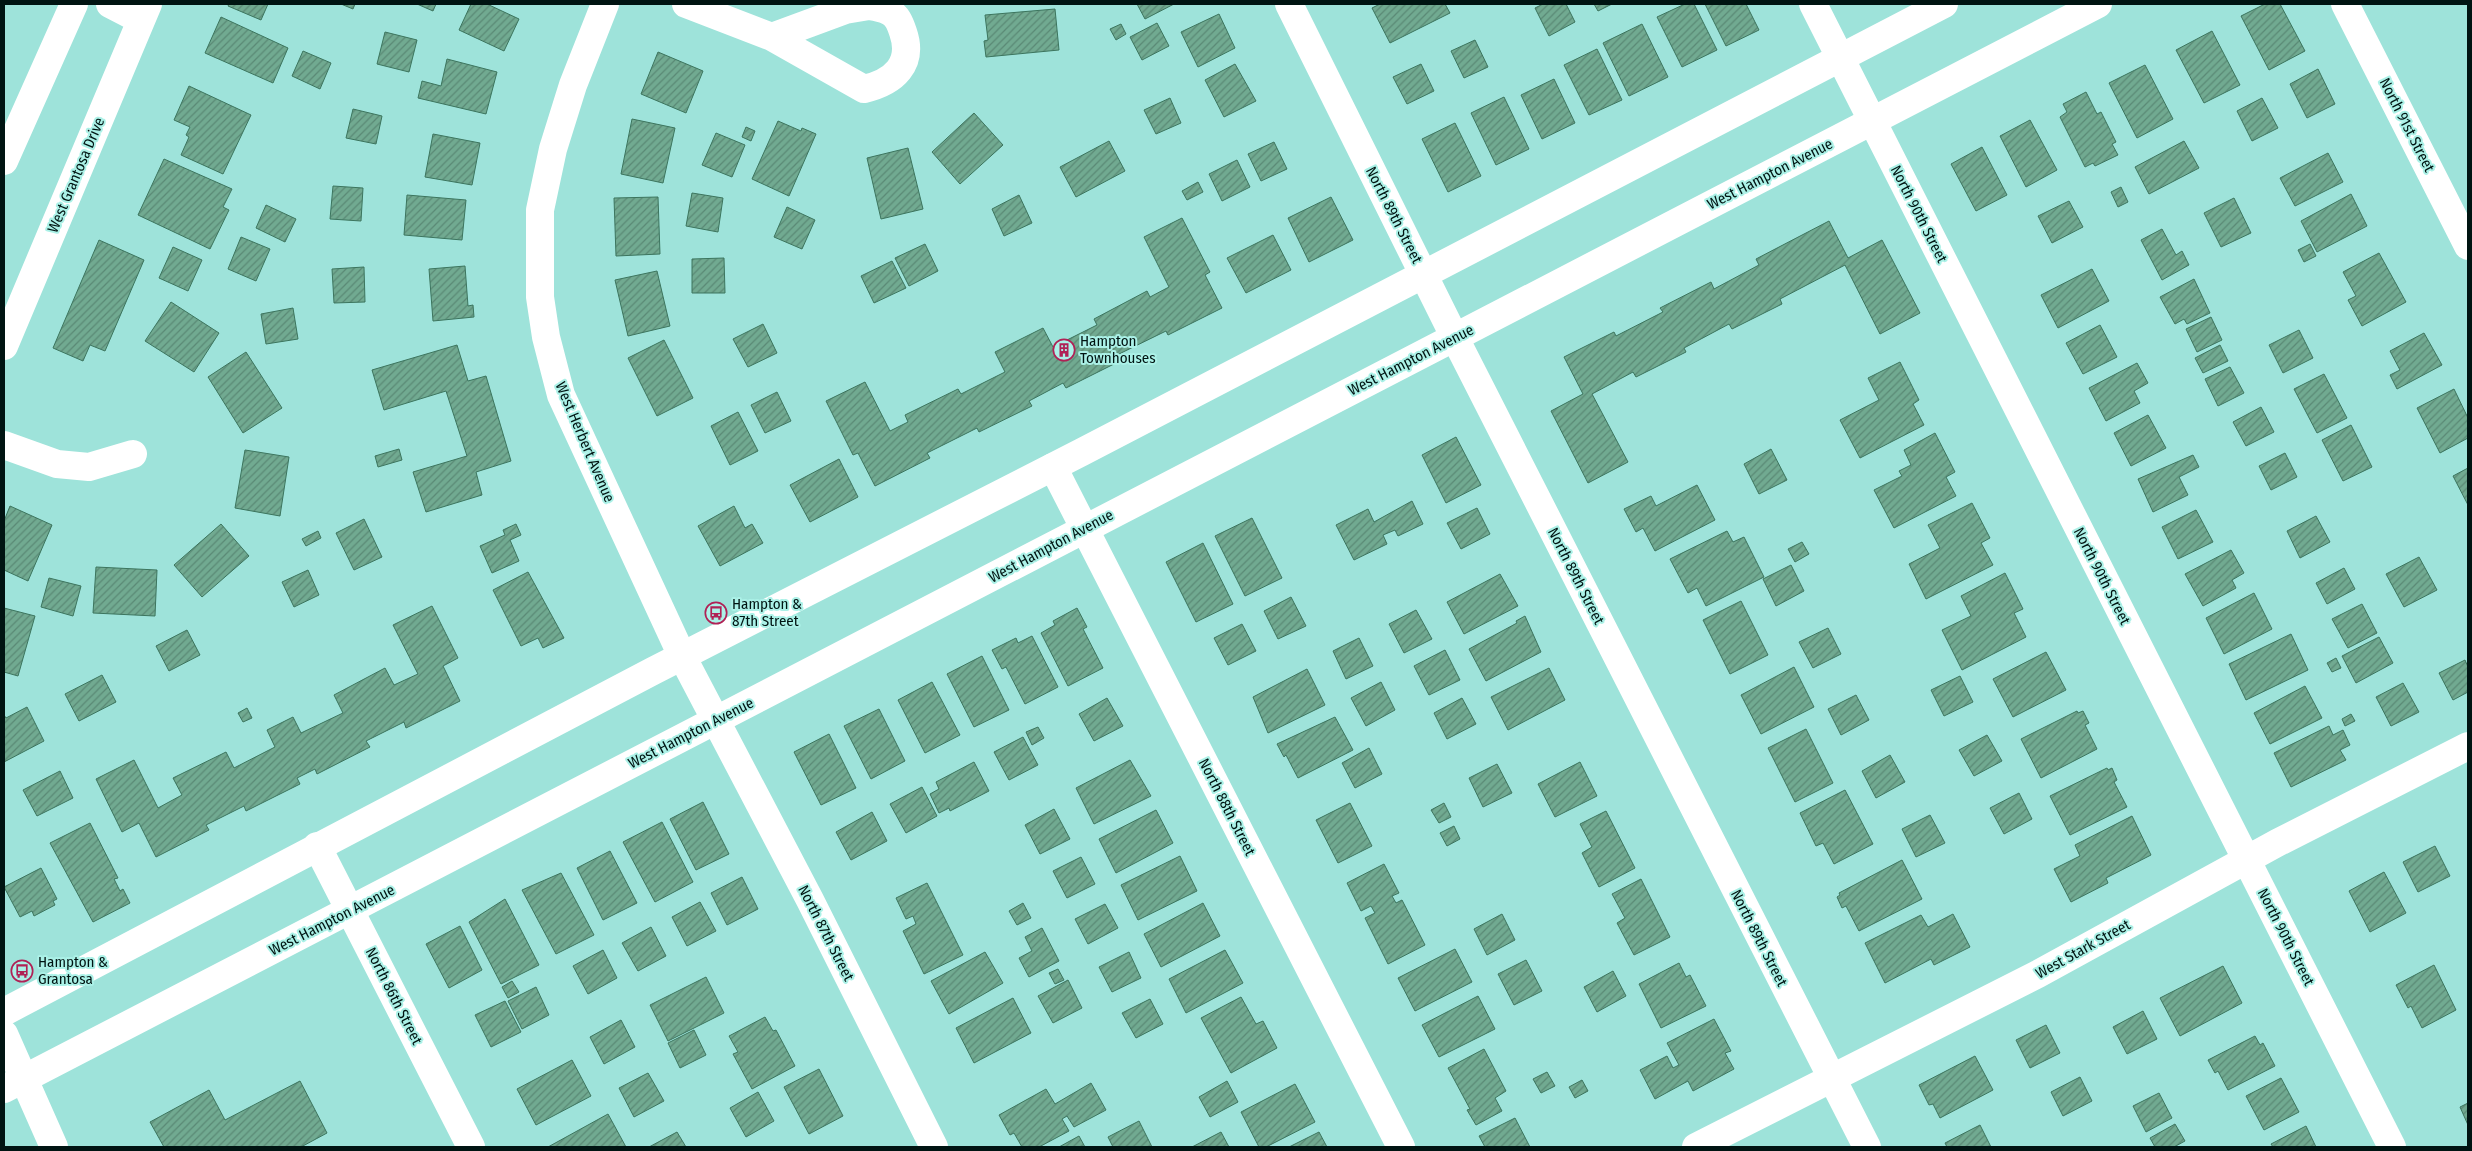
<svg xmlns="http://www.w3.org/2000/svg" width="2472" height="1151" font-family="'Fira Sans Condensed',sans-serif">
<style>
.building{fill:url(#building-hatch);stroke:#3c755e}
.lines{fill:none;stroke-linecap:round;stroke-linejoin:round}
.minor{stroke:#fff;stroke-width:28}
.major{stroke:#fff;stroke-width:28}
.labels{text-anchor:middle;stroke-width:4;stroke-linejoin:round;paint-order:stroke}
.street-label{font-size:15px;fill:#001412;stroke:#abf1e7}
.poi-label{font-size:15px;fill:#001412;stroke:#abf1e7;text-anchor:start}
</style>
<defs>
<pattern id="building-hatch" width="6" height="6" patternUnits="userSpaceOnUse" patternTransform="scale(1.25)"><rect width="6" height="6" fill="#71aa91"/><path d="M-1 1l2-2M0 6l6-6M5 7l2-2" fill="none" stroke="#5a8975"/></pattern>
</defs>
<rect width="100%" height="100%" fill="#9ee3da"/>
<!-- building -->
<path class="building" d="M229 4H268L261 20 228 6Z
M341 4H355L353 9Z
M417 4H436L433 11Z
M471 4H487L519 19 504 51 459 30Z
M1137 4H1174L1145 19Z
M1380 4H1445L1450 13 1390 43 1372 8Z
M1543 4H1566L1575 22 1549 36 1535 8Z
M1594 4H1612L1598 11Z
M1685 4H1694L1717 50 1682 67 1657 17Z
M1705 4H1746L1759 30 1726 46Z
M2265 4H2280L2305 51 2269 70 2241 16Z
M1055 9 1059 50 986 57 984 41 988 40 985 15Z
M1219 14 1235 48 1198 67 1181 32Z
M221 17 288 48 273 83 205 53Z
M1157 23 1169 46 1142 60 1130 37Z
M1121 24 1126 34 1116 40 1110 29Z
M1642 24 1668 77 1629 96 1603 43Z
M2212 31 2240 85 2204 103 2176 50Z
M385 32 417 40 409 72 377 64Z
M1475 40 1488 67 1464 78 1451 51Z
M1597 49 1622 100 1589 115 1564 65Z
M303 51 331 63 320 89 292 76Z
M658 52 703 71 686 113 641 94Z
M447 59 497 72 486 114 418 98 422 81 441 86Z
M1235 64 1256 101 1224 117 1205 80Z
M1421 64 1434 91 1407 104 1393 77Z
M2145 65 2173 119 2137 138 2109 83Z
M2318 69 2335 104 2307 118 2290 84Z
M1554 79 1575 123 1542 139 1521 95Z
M189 86 251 115 223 174 181 155 189 137 186 135 190 127 174 120Z
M2086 92 2097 114 2101 112 2116 142 2112 144 2118 155 2095 166 2093 163 2085 167 2060 117 2067 112 2063 104Z
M1504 97 1529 149 1496 165 1471 113Z
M1170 98 1181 123 1156 134 1144 110Z
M2262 98 2278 128 2252 141 2237 111Z
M353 109 382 116 376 144 346 138Z
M974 113 1003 145 960 184 932 152Z
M632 119 675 128 663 183 621 174Z
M2030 120 2057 170 2026 187 2000 136Z
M778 121 801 131 802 128 816 134 789 196 752 179Z
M1455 123 1481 176 1448 192 1422 139Z
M746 127 755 131 751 141 742 137Z
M716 133 745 145 732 177 702 165Z
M433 134 480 143 472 185 425 177Z
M1109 141 1125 171 1076 197 1060 167Z
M2184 141 2199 168 2149 194 2135 167Z
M1274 142 1287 169 1261 181 1248 154Z
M1982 147 2007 195 1976 211 1951 164Z
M908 148 923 209 881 219 867 158Z
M2328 153 2343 182 2295 206 2280 178Z
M164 159 232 189 223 207 229 210 210 249 138 215Z
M1237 160 1250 187 1222 201 1209 174Z
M1198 182 1203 192 1187 200 1182 191Z
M333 186 363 188 361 221 330 219Z
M2121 187 2128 202 2118 207 2111 192Z
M692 193 723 198 718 232 686 226Z
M2351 194 2367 226 2317 252 2301 221Z
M407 195 466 200 462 240 404 235Z
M1019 195 1032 223 1004 236 992 209Z
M658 197 660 254 616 256 614 198Z
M1331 197 1353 240 1309 262 1288 218Z
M2234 198 2251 233 2221 247 2204 213Z
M2069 201 2083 227 2052 243 2038 216Z
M266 205 296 219 285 242 256 228Z
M787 207 815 220 802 249 774 237Z
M1182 218 1210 272 1205 275 1222 308 1168 335 1166 331 1117 355 1120 361 1066 388 1063 383 1029 401 1032 406 979 432 977 428 927 453 930 458 875 486 858 453 853 455 826 401 865 382 890 431 908 422 905 415 958 389 961 394 1005 372 995 352 1043 328 1053 347 1097 325 1094 319 1147 291 1150 297 1169 287 1144 237Z
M1829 221 1848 258 1882 240 1920 313 1880 334 1845 265 1780 299 1782 304 1732 329 1729 324 1684 348 1686 352 1636 377 1633 372 1592 394 1628 462 1588 483 1551 411 1583 394 1564 357 1614 332 1616 336 1663 312 1660 308 1711 282 1714 289 1759 265 1756 259Z
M2162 229 2176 255 2182 251 2189 265 2162 280 2141 240Z
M1273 235 1291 270 1246 293 1227 258Z
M241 237 270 249 256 281 228 269Z
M99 240 144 260 105 351 90 345 83 361 53 348Z
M925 244 938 271 909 286 895 258Z
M2310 244 2316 256 2304 262 2298 250Z
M173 247 202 260 188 291 159 278Z
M2379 253 2406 302 2362 326 2348 300 2356 296 2343 272Z
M724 258 725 293H692V259Z
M892 261 906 288 874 303 861 276Z
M465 266 468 306 473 305 474 317 433 321 429 269Z
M364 267 365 302 334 303 332 269Z
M2092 269 2109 301 2058 328 2041 295Z
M657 271 670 326 628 336 615 280Z
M2194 279 2210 313 2187 324 2184 319 2175 324 2160 297Z
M171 302 219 333 194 372 145 341Z
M293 308 298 339 266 344 261 314Z
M2211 317 2222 340 2197 352 2186 329Z
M763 324 777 353 748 367 733 339Z
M2100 325 2117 357 2083 374 2066 343Z
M2299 330 2313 358 2283 373 2269 345Z
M2424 333 2442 365 2397 389 2390 375 2400 370 2390 351Z
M664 340 693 398 657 416 628 358Z
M457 345 468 381 486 376 511 461 476 472 482 495 426 512 413 472 467 456 446 391 384 410 372 370Z
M2220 345 2228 361 2203 373 2195 358Z
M246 352 282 408 243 433 208 377Z
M1900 362 1919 400 1913 404 1924 425 1860 458 1840 420 1879 400 1868 378Z
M2137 363 2148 383 2134 391 2140 403 2106 421 2089 388Z
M2230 367 2244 393 2218 406 2205 379Z
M2324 374 2347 418 2317 433 2294 389Z
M2454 389 2468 418V438L2440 453 2417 408Z
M777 392 791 421 765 433 751 405Z
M2261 407 2274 432 2246 446 2233 422Z
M738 412 758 451 730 465 711 426Z
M2148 415 2166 448 2131 466 2114 433Z
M2351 425 2372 467 2343 481 2322 440Z
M1935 433 1955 472 1946 477 1956 496 1894 528 1874 490 1902 476 1899 471 1911 465 1904 450Z
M1456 437 1481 485 1446 503 1422 455Z
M399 449 402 460 378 467 375 456Z
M1771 449 1787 480 1759 494 1744 464Z
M245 450 289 457 280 516 235 508Z
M2285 453 2297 477 2271 490 2259 466Z
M2193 455 2199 467 2179 477 2188 495 2153 512 2138 479Z
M839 459 858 497 810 522 790 485Z
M2468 468V505L2453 476Z
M1697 485 1715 520 1655 551 1643 528 1636 532 1624 509 1651 496 1656 506Z
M1412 501 1423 524 1398 536 1395 530 1383 535 1387 544 1354 560 1336 525 1368 509 1374 522Z
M1972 503 1990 538 1981 543 1993 565 1926 599 1909 564 1940 548 1928 525Z
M10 506 52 525 28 581 4 570V521Z
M734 506 745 528 752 524 763 543 720 566 698 526Z
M1477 508 1490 534 1461 549 1447 523Z
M2196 510 2213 542 2178 559 2162 527Z
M2316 516 2330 542 2300 558 2287 531Z
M1252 518 1282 578 1245 596 1215 536Z
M364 519 382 557 354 570 336 533Z
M221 524 249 556 202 597 174 565Z
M516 524 521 535 510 540 519 561 492 573 480 546 505 535 503 530Z
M318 531 321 538 306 546 302 539Z
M1727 531 1733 542 1744 537 1764 577 1706 606 1697 588 1688 593 1670 559Z
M1802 542 1809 554 1795 562 1788 549Z
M1203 543 1233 604 1196 622 1166 562Z
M2231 550 2244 573 2232 580 2236 588 2203 606 2185 574Z
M2419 557 2437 590 2404 607 2386 574Z
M1791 565 1804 591 1776 606 1763 579Z
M96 567 157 570 155 616 93 613Z
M2344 568 2355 589 2327 604 2316 583Z
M308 570 319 595 294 607 282 582Z
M528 572 564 638 543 648 538 638 521 646 493 590Z
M2005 573 2023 609 2014 613 2026 637 1962 670 1942 630 1971 616 1961 596Z
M1500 574 1518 606 1464 634 1447 602Z
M49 578 81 586 73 616 41 607Z
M2254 593 2272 629 2224 654 2206 618Z
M1291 597 1306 626 1278 639 1264 611Z
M1741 601 1768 655 1730 674 1703 620Z
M2362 604 2377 633 2348 648 2332 619Z
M432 606 458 658 443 666 460 701 406 728 404 722 366 741 370 747 317 774 315 769 297 778 300 784 246 811 244 806 206 825 209 830 156 857 139 823 122 832 96 779 134 760 158 808 182 795 173 778 226 752 234 768 275 747 267 730 293 717 301 733 343 713 334 695 385 668 394 685 418 674 393 625Z
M4 608 35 616 18 676 4 672Z
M1077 608 1087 627 1083 629 1103 668 1068 686 1041 633 1055 625 1053 621Z
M1416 610 1432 639 1404 653 1389 624Z
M1525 616 1541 652 1486 681 1469 649 1517 623 1516 621Z
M1242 624 1256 651 1228 665 1214 638Z
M1828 628 1841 654 1813 668 1799 642Z
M187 630 200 655 169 671 156 646Z
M2291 634 2308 670 2246 700 2229 664Z
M1032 636 1058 687 1025 704 1006 667 1002 669 992 650 1016 638 1018 643Z
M2379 637 2393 663 2356 683 2342 656Z
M1359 638 1373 666 1346 679 1333 651Z
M1445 650 1460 680 1429 695 1414 666Z
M2046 652 2066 690 2013 717 1993 679Z
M982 656 1009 710 974 727 947 674Z
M2336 658 2341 668 2332 672 2327 663Z
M2465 660 2468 667V692L2453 700 2439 673Z
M1794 667 1814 707 1761 734 1741 695Z
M1549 668 1565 700 1508 730 1491 697Z
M1307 669 1325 705 1268 733 1253 697Z
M102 675 116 702 79 721 65 694Z
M1960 676 1973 702 1944 716 1931 690Z
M932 682 960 735 925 753 898 700Z
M1381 682 1395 710 1366 726 1351 698Z
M2403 683 2419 712 2391 726 2376 697Z
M2305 686 2322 718 2270 744 2254 713Z
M1856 695 1869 720 1841 735 1828 709Z
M1107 698 1123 726 1094 741 1079 714Z
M1462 698 1476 724 1447 739 1434 713Z
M27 707 44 741 4 762V715L6 718Z
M247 708 252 718 243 722 238 713Z
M879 709 905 761 871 779 844 726Z
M2077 711 2078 713 2083 711 2089 723 2085 725 2097 749 2041 778 2021 739Z
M2351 714 2355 721 2345 726 2342 719Z
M1335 717 1353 750 1298 778 1286 755 1284 757 1277 744Z
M2329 726 2333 735 2343 730 2350 745 2340 750 2346 760 2291 787 2274 753Z
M1038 727 1044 738 1032 745 1026 732Z
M1806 729 1833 783 1795 802 1768 748Z
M829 734 856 788 821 805 794 752Z
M1987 735 2002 761 1974 776 1959 750Z
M1023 737 1038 765 1009 780 994 752Z
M1369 748 1382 774 1355 788 1342 763Z
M1890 755 1905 782 1876 798 1862 771Z
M1130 760 1151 796 1094 824 1076 788Z
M974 762 989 791 950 811 949 808 939 813 930 794 939 789 936 782Z
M1580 762 1597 796 1555 817 1538 784Z
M1497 764 1512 793 1483 807 1469 778Z
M2107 768 2108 770 2112 768 2117 780 2114 782 2127 807 2070 835 2050 796Z
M60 771 73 798 37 816 23 790Z
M922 787 937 816 906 833 890 804Z
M1845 790 1873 844 1834 864 1823 843 1816 846 1800 813Z
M2019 793 2032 819 2004 834 1990 808Z
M703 802 729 854 696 870 670 819Z
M1350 803 1372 846 1338 863 1316 820Z
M1444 803 1451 817 1439 823 1431 810Z
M1054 809 1070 839 1040 854 1025 825Z
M1156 810 1173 843 1116 873 1099 839Z
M1606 811 1635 868 1599 887 1582 853 1592 847 1580 824Z
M872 812 887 841 851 860 836 832Z
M1930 815 1945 843 1916 857 1902 829Z
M2132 816 2151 855 2106 878 2108 883 2071 902 2054 869 2080 856 2075 845Z
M662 822 693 882 655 902 623 842Z
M90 823 118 878 114 879 120 891 123 889 130 903 93 922 50 843Z
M1454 826 1460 839 1447 846 1440 833Z
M2435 846 2450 876 2418 892 2403 862Z
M610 851 637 903 603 920 577 868Z
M1180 856 1197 891 1138 920 1121 885Z
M1081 857 1095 884 1067 898 1053 871Z
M1902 860 1922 899 1859 931 1846 906 1842 908 1837 897 1840 895 1839 893Z
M1384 864 1399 893 1392 896 1396 903 1402 900 1425 945 1388 964 1365 918 1375 913 1371 906 1361 911 1347 883Z
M41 868 57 899 53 901 55 905 34 916 32 911 20 917 4 887Z
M2384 872 2406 913 2370 932 2349 891Z
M561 873 594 935 556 954 522 890Z
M742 877 758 909 727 925 711 893Z
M1641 879 1670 937 1634 955 1617 923 1625 918 1612 894Z
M927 883 963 955 924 974 903 931 916 924 913 916 906 919 896 898Z
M505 899 539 965 501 984 469 922Z
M700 902 716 931 687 946 672 917Z
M1023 903 1031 918 1017 925 1009 911Z
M1203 903 1220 936 1161 967 1144 934Z
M1105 904 1118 928 1088 944 1075 919Z
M1502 914 1515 940 1487 955 1474 929Z
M1953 914 1970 947 1934 965 1931 959 1885 983 1865 943 1921 915 1928 927Z
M460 926 482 970 449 988 426 944Z
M651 927 666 956 638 971 622 943Z
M1042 928 1059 961 1029 977 1019 958 1032 951 1025 937Z
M1455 949 1472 982 1415 1011 1398 978Z
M603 950 617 978 588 994 573 966Z
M1225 950 1243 983 1186 1013 1169 979Z
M985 952 1003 983 949 1014 931 981Z
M1129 952 1141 978 1112 992 1099 967Z
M1526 960 1542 991 1514 1005 1498 974Z
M1679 963 1686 977 1690 975 1706 1006 1661 1028 1639 984Z
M2434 965 2456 1010 2422 1028 2411 1006 2408 1008 2396 985Z
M2223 966 2242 1003 2180 1036 2160 998Z
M1058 969 1064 980 1055 984 1049 973Z
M1613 971 1626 996 1597 1012 1584 987Z
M706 977 724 1013 668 1041 650 1005Z
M1068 980 1082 1008 1053 1023 1038 996Z
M512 981 519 992 508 998 502 987Z
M536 987 549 1015 522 1029 508 1001Z
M1478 996 1495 1029 1439 1057 1422 1025Z
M1241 997 1256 1024 1263 1021 1277 1048 1231 1073 1201 1018Z
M1013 998 1031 1033 974 1063 956 1028Z
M1150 999 1163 1024 1136 1038 1122 1013Z
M505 1001 521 1032 491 1047 475 1015Z
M2143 1011 2157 1039 2127 1054 2113 1027Z
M765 1017 773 1031 776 1030 795 1066 752 1089 733 1054 738 1052 729 1036Z
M1714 1019 1731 1051 1725 1053 1734 1069 1693 1091 1688 1081 1655 1099 1640 1070 1667 1056 1673 1068 1679 1065 1667 1043Z
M621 1020 635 1047 604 1064 590 1037Z
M2046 1025 2060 1053 2030 1068 2016 1040Z
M694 1030 706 1055 680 1068 668 1043Z
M2255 1036 2260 1045 2263 1043 2275 1066 2228 1090 2218 1071 2215 1073 2208 1060Z
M1484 1049 1506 1091 1495 1098 1502 1111 1476 1125 1467 1110 1470 1109 1448 1068Z
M1975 1056 1993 1090 1940 1118 1933 1104 1929 1105 1919 1085Z
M572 1060 591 1096 536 1125 517 1089Z
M819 1069 843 1116 809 1134 784 1087Z
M1547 1072 1555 1086 1541 1093 1533 1079Z
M648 1073 664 1101 634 1117 619 1088Z
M2080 1077 2092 1101 2063 1116 2051 1092Z
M2281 1078 2299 1112 2264 1130 2246 1096Z
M1582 1080 1588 1091 1575 1098 1569 1087Z
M300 1081 327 1133 301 1147H164L150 1122 209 1090 225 1120Z
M1227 1081 1238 1102 1210 1117 1199 1097Z
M1091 1083 1106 1110 1074 1127 1067 1116 1062 1119 1069 1131 1039 1147H1022L1014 1133 1010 1135 999 1115 1046 1089 1055 1104Z
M1295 1084 1315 1122 1266 1147H1259L1241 1112Z
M758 1092 774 1121 746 1137 730 1108Z
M2159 1093 2172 1118 2146 1132 2133 1106Z
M2468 1103V1125L2460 1107Z
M608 1114 626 1147H548Z
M1515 1118 1530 1147H1485L1479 1136Z
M1139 1121 1152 1147H1113L1108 1137Z
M2175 1124 2185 1141 2174 1147H2155L2150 1138Z
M1980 1125 1991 1147H1947L1945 1143Z
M2306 1126 2316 1147H2273L2271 1144Z
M677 1132 686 1147H649Z
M1221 1132 1229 1147H1192Z
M1319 1132 1327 1147H1289Z
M1079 1136 1085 1147H1059Z"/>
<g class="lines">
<!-- minor -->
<path class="minor" d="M110 4 141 20
M605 4 573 85 553 149 540 210V297L546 337 561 395 682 656 810 900 934 1147
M686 4 772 37
M1289 4 1455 338 1867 1147
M1813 4 2392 1147
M2345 4 2468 246
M869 6C875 7 882 8 888 11 897 15 900 23 903 32 914 64 894 82 864 89L772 37 845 10Z
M4 161 74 4
M4 346 148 4
M4 445 57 464 89 467 133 454
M1053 467 1401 1147
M317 846 471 1147
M4 1034 54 1147
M1696 1147 2038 974 2277 843 2468 746"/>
<!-- major -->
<path class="major" d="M4 1012 653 671 1082 452 1944 4
M4 1089 2098 4"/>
</g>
<!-- icons -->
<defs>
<g id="building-ring" transform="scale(1.125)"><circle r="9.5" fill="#abf1e7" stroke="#b02155" stroke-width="1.5"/><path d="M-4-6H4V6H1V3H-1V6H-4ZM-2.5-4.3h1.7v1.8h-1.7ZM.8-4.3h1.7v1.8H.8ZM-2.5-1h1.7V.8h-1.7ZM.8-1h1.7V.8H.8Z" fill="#b02155"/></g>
<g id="bus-ring" transform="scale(1.125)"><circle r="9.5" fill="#abf1e7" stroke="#b02155" stroke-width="1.5"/><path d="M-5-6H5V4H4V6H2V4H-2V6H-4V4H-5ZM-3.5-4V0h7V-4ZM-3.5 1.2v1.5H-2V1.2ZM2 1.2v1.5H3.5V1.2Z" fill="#b02155"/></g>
</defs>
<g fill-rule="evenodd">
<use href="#building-ring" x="1064" y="350"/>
<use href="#bus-ring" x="716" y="613"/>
<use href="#bus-ring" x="22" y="971"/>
</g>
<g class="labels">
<!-- street labels -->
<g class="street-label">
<text transform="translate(2407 125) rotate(63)" y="5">North 91st Street</text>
<text transform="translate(1770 174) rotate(-27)" y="5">West Hampton Avenue</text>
<text transform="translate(76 175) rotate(-67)" y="5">West Grantosa Drive</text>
<text transform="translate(1919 214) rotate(63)" y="5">North 90th Street</text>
<text transform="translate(1394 215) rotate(63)" y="5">North 89th Street</text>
<text transform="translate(1411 360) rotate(-27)" y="5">West Hampton Avenue</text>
<text transform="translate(585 442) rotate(67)" y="5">West Herbert Avenue</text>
<text transform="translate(1051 546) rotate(-28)" y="5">West Hampton Avenue</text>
<text transform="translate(1576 576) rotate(63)" y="5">North 89th Street</text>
<text transform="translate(2102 576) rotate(63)" y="5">North 90th Street</text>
<text transform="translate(691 733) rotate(-27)" y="5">West Hampton Avenue</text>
<text transform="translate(1227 807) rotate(63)" y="5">North 88th Street</text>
<text transform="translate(332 920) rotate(-27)" y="5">West Hampton Avenue</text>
<text transform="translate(826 933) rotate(63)" y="5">North 87th Street</text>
<text transform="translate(2286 937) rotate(63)" y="5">North 90th Street</text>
<text transform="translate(1759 938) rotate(63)" y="5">North 89th Street</text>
<text transform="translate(2083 949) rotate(-29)" y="5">West Stark Street</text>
<text transform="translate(394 996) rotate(63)" y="5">North 86th Street</text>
</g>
<!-- poi labels -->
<g class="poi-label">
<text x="1080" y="346">Hampton<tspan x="1080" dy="17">Townhouses</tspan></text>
<text x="732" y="609">Hampton &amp;<tspan x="732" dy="17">87th Street</tspan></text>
<text x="38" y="967">Hampton &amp;<tspan x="38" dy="17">Grantosa</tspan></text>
</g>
</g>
<!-- border -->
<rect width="2472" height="1151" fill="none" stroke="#001412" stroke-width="10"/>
</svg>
